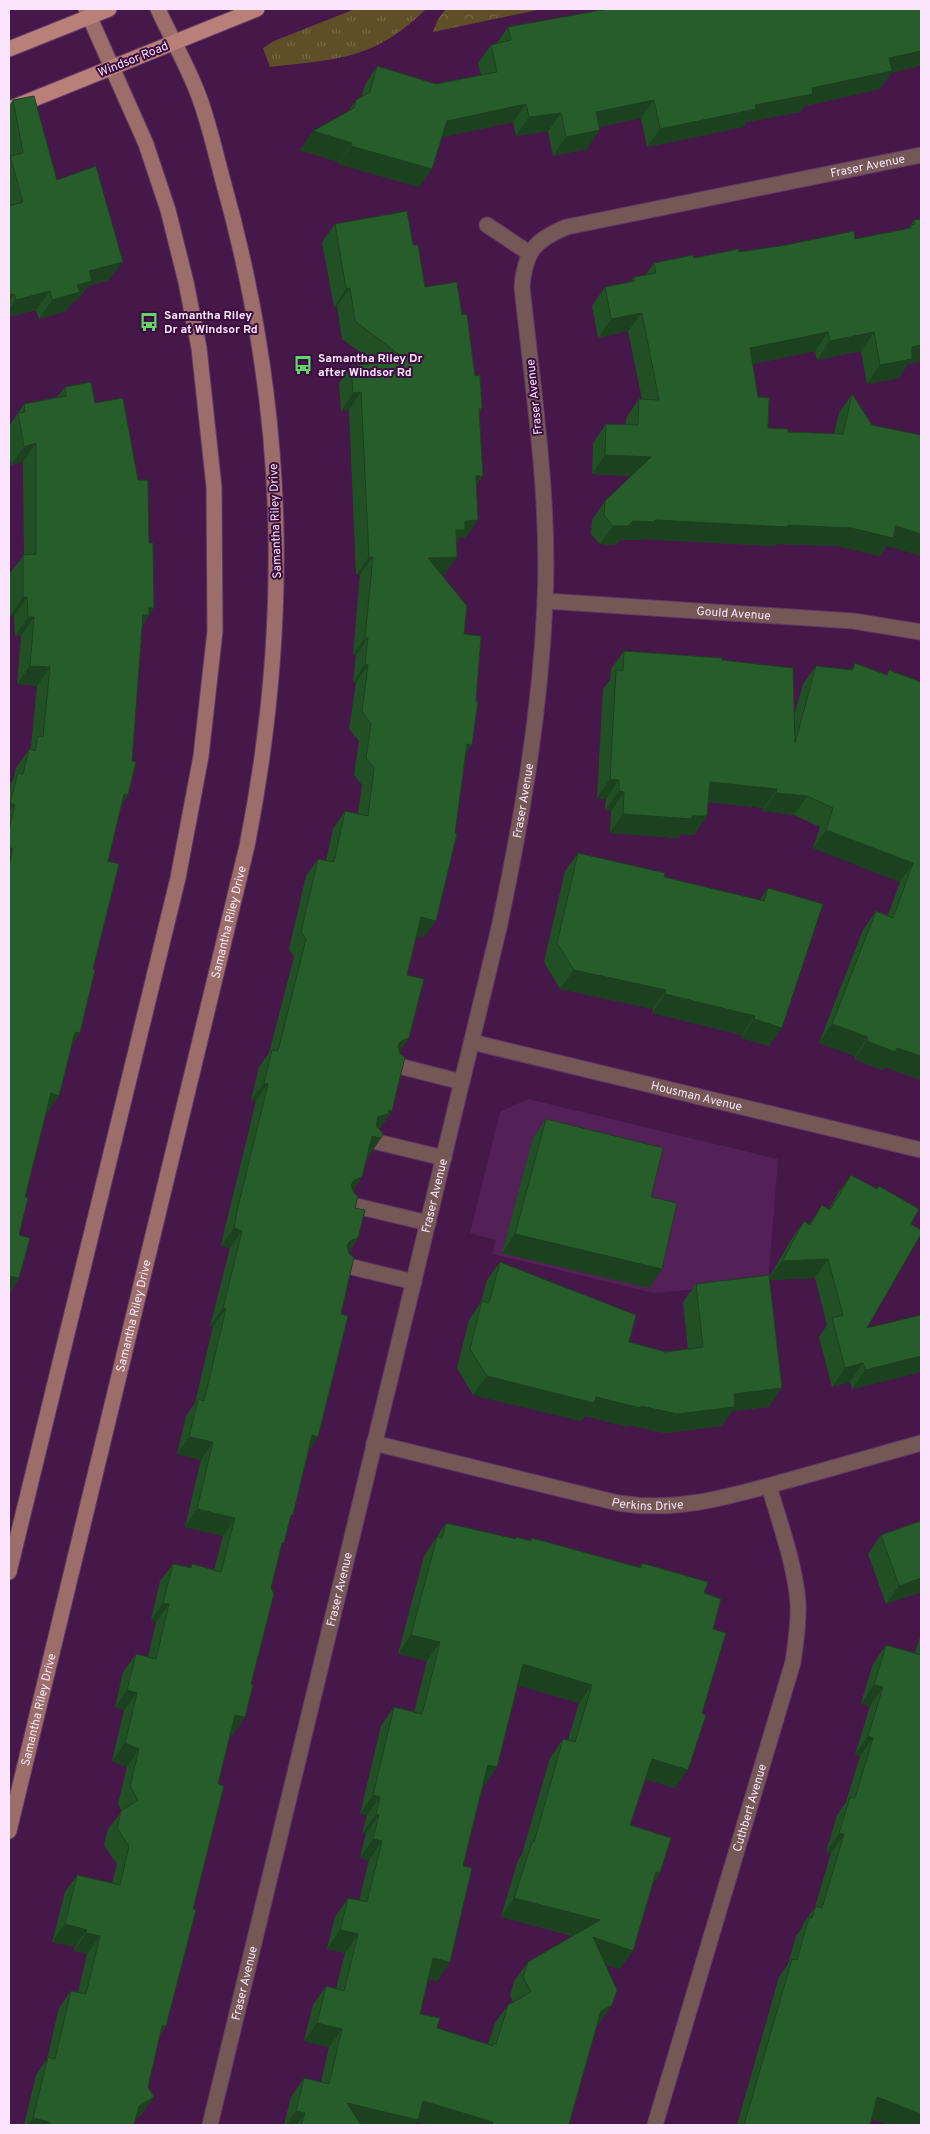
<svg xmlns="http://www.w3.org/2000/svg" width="930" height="2134" font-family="Overpass,sans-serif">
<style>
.built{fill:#532157}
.grass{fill:url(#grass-tufts)}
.forest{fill:url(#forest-crowns)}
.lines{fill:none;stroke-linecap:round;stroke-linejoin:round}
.lane-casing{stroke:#623966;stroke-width:17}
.street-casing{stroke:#623966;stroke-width:17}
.secondary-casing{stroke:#623966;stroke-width:17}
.primary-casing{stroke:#623966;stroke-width:17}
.lane{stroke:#755755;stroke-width:15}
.street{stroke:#755755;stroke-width:15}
.secondary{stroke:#9b6e69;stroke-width:15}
.primary{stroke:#b97f79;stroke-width:15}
.wall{fill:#225025;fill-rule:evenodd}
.shaded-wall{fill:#1b411e}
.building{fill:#275d2b;stroke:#1b411e;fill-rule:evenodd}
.labels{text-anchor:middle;stroke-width:4;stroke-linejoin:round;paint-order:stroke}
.street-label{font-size:12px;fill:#fbe5fc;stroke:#3a0d3e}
.poi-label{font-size:12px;font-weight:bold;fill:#fbe5fc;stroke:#3a0d3e;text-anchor:start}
</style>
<defs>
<pattern id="grass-tufts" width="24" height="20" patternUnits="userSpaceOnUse" patternTransform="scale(1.25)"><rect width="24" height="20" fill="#5f4e28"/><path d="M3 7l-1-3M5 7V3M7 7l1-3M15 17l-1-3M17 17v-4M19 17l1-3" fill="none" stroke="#776748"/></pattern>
<pattern id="forest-crowns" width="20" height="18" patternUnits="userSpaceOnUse" patternTransform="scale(1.25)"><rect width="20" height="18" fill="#5f4e28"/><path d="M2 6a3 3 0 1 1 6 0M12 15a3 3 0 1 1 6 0" fill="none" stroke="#776748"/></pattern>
</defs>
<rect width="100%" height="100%" fill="#451849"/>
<!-- built -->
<path class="built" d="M528 1099 778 1159 768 1283 654 1293 492 1254 496 1240 470 1233 500 1112Z"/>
<!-- grass -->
<path class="grass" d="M355 9H426C374 60 338 59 270 67L263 48 274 41Z"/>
<!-- forest -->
<path class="forest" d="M446 9H542L433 32 438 19Z"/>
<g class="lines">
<!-- lane casing -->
<g class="lane-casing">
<path id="lane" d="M395 1065 462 1082
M373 1141 444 1158
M348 1204 428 1223
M344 1265 414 1282"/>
</g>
<!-- street casing -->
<g class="street-casing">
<g id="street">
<path d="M487 225 529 253"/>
<path id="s1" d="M545 601 853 621 921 632"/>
<path id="s2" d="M472 1042 921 1150"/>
<path id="s3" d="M374 1443 618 1503C680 1513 734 1495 793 1479 836 1467 879 1455 921 1443"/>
<path id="s4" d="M210 2125 499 928C522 818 540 715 545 603 550 498 533 391 522 287 525 252 534 240 567 227L921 155"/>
<path id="s5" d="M655 2125 793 1662C796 1642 799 1623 798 1603 795 1564 780 1524 769 1486"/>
</g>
</g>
<!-- secondary casing -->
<g class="secondary-casing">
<g id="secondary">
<path d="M9 1572 178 878 201 756 215 631 214 487 199 348 186 282 168 210 146 144 86 9"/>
<path id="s6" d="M9 1831 247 846C292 618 286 405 223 181 216 155 210 128 201 102 190 70 172 40 158 9"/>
</g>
</g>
<!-- primary casing -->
<g class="primary-casing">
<path id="primary" d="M9 49 109 9
M9 109 257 9"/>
</g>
<!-- lane -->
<use href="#lane" class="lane"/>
<!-- street -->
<use href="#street" class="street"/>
<!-- secondary -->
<use href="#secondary" class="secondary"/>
<!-- primary -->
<use href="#primary" class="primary"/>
</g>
<!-- wall -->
<path class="wall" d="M597 9H921L891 73 880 89 805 106 800 112 746 122 743 127 647 147 641 118 599 127 587 149 553 156 548 131 516 136 513 122 442 137 432 169 419 187 338 164 339 162 300 150 349 110 356 100 361 98 365 85 377 66 436 84 481 75 478 63 491 45 497 43 508 27 596 11Z
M13 100 57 180 109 280 88 286 78 300 74 301 66 311 39 319 36 310 9 317V106Z
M921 219V361L908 364 899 378 867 384 861 351 817 360 815 351 752 364 758 397 768 428 788 432 834 434 839 413 852 394 887 546 880 556 838 546 777 544 775 546 643 539 642 540H620L615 545 600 544 591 534 592 520 605 501 631 476 592 474 593 443 606 424H626V418L639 399H642L628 331 598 338 592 306 605 287 631 282 634 277 646 275 654 263 739 252 855 239 908 229 914 220Z
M335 224 413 245 425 287 462 315 482 408 479 413 483 476 476 485 478 520 465 538H459L457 542V557L445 574 441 575 464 634 472 745 465 754 423 938 416 936 407 975 400 1052 392 1111 380 1128H379L381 1138 369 1156 368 1155 362 1177 353 1191 358 1238 349 1252 309 1451 290 1519 280 1550 233 1735 230 1734 218 1784 148 2087 154 2097 141 2115 136 2118 134 2125H24L36 2075 47 2059 59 2008 71 1991 78 1992 87 1954 74 1951 75 1947 52 1942 65 1892 77 1875 112 1883 117 1864 104 1845 108 1829 122 1811 118 1804 127 1767 112 1761 124 1710 115 1707 123 1672 136 1654 148 1657 156 1622 151 1620 160 1581 173 1564 190 1567 192 1564 214 1570 223 1536 185 1527 201 1460 177 1454 186 1416 195 1403 213 1326H210L230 1248 221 1246 225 1228 256 1101 251 1100 259 1067 269 1053 294 957 289 949 306 876 318 859 326 861 333 829 345 811 358 814 362 785 354 775 359 741 349 729 356 682H353L356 655H353L360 574 356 575 349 410 341 411 339 383 351 366 375 363 342 339 337 306 334 307 322 242Z
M65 387 95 403 142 626 128 795 122 804 108 861 93 969 80 1033 72 1045 59 1096 46 1114 25 1197 19 1235V1278L9 1294V786L13 780 16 768 31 747 37 686 17 684 21 636H15L14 616H10V573L24 555 23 462 11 465 9 452V426L24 404 57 397Z
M624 651 722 660 794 716 803 684 816 666 851 670 855 663 886 675 889 670 920 733 921 1080 885 1067 882 1070 854 1059 855 1056 819 1043 863 930 876 911 888 915 900 882 813 848 820 827 794 815 763 811 764 808 708 802 707 816 694 835 681 834 678 838 610 833 611 811 605 810 606 799 597 798 603 689 610 680 611 669Z
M578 853 664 877 760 900 768 888 782 1028 769 1046 741 1038 742 1035 652 1013 653 1009 560 989 544 962 565 871Z
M546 1119 651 1197 649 1288 502 1253 533 1138Z
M851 1175 911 1224 867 1328 921 1315V1372L852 1389 850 1382 832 1387 819 1337 827 1325 815 1278 769 1280V1407L732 1411 722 1426 664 1433 629 1425 628 1427 585 1416 581 1421 473 1395 457 1368 469 1320 481 1302 487 1280 500 1262 629 1342 666 1352 688 1349 683 1302 696 1284 769 1278 791 1240 804 1221 809 1225 822 1205 829 1209 838 1193Z
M921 1521V1592L886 1604 868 1554 881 1535Z
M446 1523 515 1539 516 1537 530 1541 532 1538 639 1567 642 1563 704 1593 713 1629 675 1788 645 1779 630 1825 660 1873 653 1883 620 1969 605 1964 599 2024 597 2025 569 2124 574 2125H428L417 2122 414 2125H284L291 2097 304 2078 321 2082 329 2047 304 2041 313 2005 326 1986 336 1989 345 1953 327 1949 335 1917 348 1898 359 1901 369 1860 360 1858 366 1833H362L367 1815 360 1814 381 1726 394 1707 414 1712 427 1661 398 1654 424 1556ZM518 1685 579 1703 568 1740 563 1739 550 1758 522 1854 518 1860 501 1917 573 1936 528 1962 514 1981 510 1996 513 2002 508 2005 495 2023 488 2044 437 2028 420 2014 428 1979 437 1981 450 1962 463 1866 483 1786H484L497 1767Z
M921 1634V2125H889L872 2119 870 2125H737L779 1977 788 1964 796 1936 802 1928 803 1924 815 1907 831 1853 826 1852 837 1815 846 1802 860 1756 855 1755 870 1706 861 1703 873 1664 886 1645 915 1653Z"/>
<!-- shaded-wall -->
<path class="shaded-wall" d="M921 51V66L891 73 880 89 805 106 800 112 746 122 743 127 647 147 660 129 755 105 812 88 889 58Z
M654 100 641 118 584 130 596 112Z
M526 104 513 122 434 139 447 121Z
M561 113 548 131 516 136 529 117Z
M600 130 587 149 553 156 566 137Z
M313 131 352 143 339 162 300 150Z
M351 146 432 169 419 187 338 164Z
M123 262 109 280 88 286 78 300 74 301 66 311 39 319 52 300 77 285 89 271Z
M350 288 337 306 334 307 346 289Z
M50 291 36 310 9 317V310L16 300Z
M14 294 9 301V295Z
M642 313 628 331 598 338 611 319Z
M828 332 815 351 736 367 750 348Z
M874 332 861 351 817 360 830 341Z
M921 345V361L908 364 899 378 867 384 880 365 912 347Z
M361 392 349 410 341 411 353 393Z
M36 443 23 462 11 465 24 447Z
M605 455 651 457 638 476 592 474Z
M476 476H483L470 494Z
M478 520 465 538H459L453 547 456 530 465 521Z
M655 520 788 525 896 526 921 534V556L887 546 880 556 838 546 777 544 775 546 643 539 642 540H620L615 545 600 544 613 526 633 521Z
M369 557H373L360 574 356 575Z
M457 557 445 574 416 576 428 558Z
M23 597H27L14 616H10Z
M149 608H154L142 627 143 615Z
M28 617H34L21 636H15Z
M365 638H368L356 655H353Z
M365 664 368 665 356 682H353Z
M30 666 50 667 37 686 17 684Z
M467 744 472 745 459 763Z
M610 779 619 780 606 799 597 798Z
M710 782 777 789 764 808 697 801Z
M619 791 624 792 611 811 605 810Z
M776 793 807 796 794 815 763 811Z
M124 794 128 795 115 813Z
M10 803 15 805 9 813V805Z
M623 814 692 816H707L694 835 681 834 678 838 610 833Z
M826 830 913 863 900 882 813 848Z
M9 847 13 849 9 854Z
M421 917 436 921 423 938 409 935Z
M574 970 666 990 653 1009 560 989Z
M665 994 755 1016 742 1035 652 1013Z
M754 1019 782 1028 769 1046 741 1038Z
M832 1024 868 1037 855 1056 819 1043Z
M75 1032 80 1033 67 1052Z
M409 1038 397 1056 389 1058 401 1041Z
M867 1041 897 1048 921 1056V1080L885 1067 882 1070 854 1059Z
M264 1083 268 1084 256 1101 251 1100Z
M51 1093 59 1096 46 1114 38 1112Z
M389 1110 392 1111 380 1128H378L366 1135 378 1117Z
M372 1136 381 1138 369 1156 360 1154Z
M362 1177 350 1195 342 1197 354 1180Z
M234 1228 242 1231 230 1248 221 1246Z
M515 1234 662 1269 649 1288 502 1253Z
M358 1238 346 1256 338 1258 350 1241Z
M828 1259 815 1278 768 1280 782 1261Z
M9 1276 19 1278 9 1294Z
M223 1308 226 1309 213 1326H210Z
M921 1356V1372L852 1389 865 1370Z
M863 1363 850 1382 832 1387 845 1368Z
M487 1376 641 1406 782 1388 769 1407 732 1411 722 1426 664 1433 629 1425 628 1427 585 1416 581 1421 473 1395Z
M312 1435 318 1437 306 1455Z
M189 1437 213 1442 201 1460 177 1454Z
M197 1509 235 1518 223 1536 185 1527Z
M921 1578V1592L886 1604 899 1586Z
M163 1603 169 1604 156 1622 151 1620Z
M411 1635 440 1642 427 1661 398 1654Z
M523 1664 592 1685 579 1703 510 1683Z
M874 1685 883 1687 870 1706 861 1703Z
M127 1690 137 1693 124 1710 115 1707Z
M235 1715 245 1717 233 1735 223 1732Z
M868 1736 873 1738 860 1756 855 1755Z
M125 1743 139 1749 127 1767 112 1761Z
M652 1759 688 1770 675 1788 639 1778Z
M488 1765 497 1767 484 1786 475 1784Z
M373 1795 380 1797 367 1815 360 1814Z
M376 1814 379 1815 366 1833H362Z
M839 1833 844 1834 831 1853 826 1852Z
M373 1839 382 1841 369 1860 360 1858Z
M656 1872 660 1873 647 1892Z
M514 1898 600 1920 587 1939 501 1917Z
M65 1924 87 1930 75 1947 52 1942Z
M340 1930 358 1934 345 1953 327 1949Z
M86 1933 100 1936 87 1954 74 1951Z
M593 1937 633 1951 620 1969 580 1956Z
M433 1958 450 1962 437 1981 420 1977Z
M612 2005 599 2024 588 2029 601 2011Z
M317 2023 342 2029 329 2047 304 2041Z
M162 2026H166L154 2044Z
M154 2097 141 2115 126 2124 139 2106Z
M877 2097 921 2114V2125H889L864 2116Z
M423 2101 493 2122 491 2125H428L417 2122 414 2125H350L347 2103Z
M296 2111 305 2113 296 2125H286Z
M33 2118 49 2122 47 2125H28Z"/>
<!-- building -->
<path class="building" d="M607 9H921V51L889 58 892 71 812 88 813 94 755 105 756 109 660 129 654 100 596 112 600 130 566 137 561 113 529 117 526 104 447 121 432 169 351 146 352 143 313 131 354 108 356 100 370 92 377 66 436 84 497 72 491 45 511 40 508 27Z
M34 96 57 180 96 166 123 262 89 271 92 281 77 285 80 292 52 300 50 291 16 300 14 294 9 295V206L23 202 10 156 23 153 13 100Z
M407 211 413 245H418L425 287 457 282 462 315 467 314 475 376 480 375 482 408 479 409 483 476H476L478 520 465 521V530H456L457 557 428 558 467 606 464 634 481 636 476 701H478L472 745 467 744 455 833 457 834 436 921 421 917 407 975 424 979 409 1038 401 1041 398 1046 400 1054 405 1057 392 1111 389 1110 388 1114 378 1117 376 1126 383 1133 381 1138 372 1136 362 1177 354 1180 351 1185 354 1193 358 1196 355 1208 365 1210 358 1238 350 1241 347 1246 349 1254 354 1257 341 1314 348 1316 318 1437 312 1435 293 1515H291L284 1543H282L271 1588 274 1594 251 1684 253 1685 245 1717 235 1715 218 1784 224 1786 193 1909 196 1910 166 2026H162L148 2087 154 2097 139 2106 134 2125H52L49 2122 33 2118 48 2057 55 2059 71 1991 86 1994 100 1936 86 1933 87 1930 65 1924 77 1875 120 1885 129 1846 117 1828 121 1811 138 1800 130 1786 139 1749 125 1743 137 1693 127 1690 136 1654 156 1659 169 1604 163 1603 173 1564 191 1568 192 1564 221 1572 235 1518 197 1509 213 1442 189 1437 198 1399 204 1401 226 1309 223 1308 242 1231 234 1228 237 1211 268 1084 264 1083 272 1050 278 1051 306 939 301 932 318 859 334 862 345 811 368 816 374 768 366 758 371 724 362 711 368 665 365 664 368 638H365L373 557H369L361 392 353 393 351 366 406 360 355 321 350 288 346 289 335 224Z
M921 219V345L912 347V359L880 365 874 332 830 341 828 332 750 348 758 397 769 398 768 428 788 429V432L843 434 852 394 872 425 921 435V534L896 526 893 538 851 528 788 525V527L655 520V522L633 521 628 526H613L604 515 605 501 651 457 605 455 606 424 638 425 639 399 659 400 642 313 611 319 605 287 635 281 634 277 656 273 654 263 693 255 694 258 739 249V252L786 245 854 231 855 239 911 228V225L915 224 914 220Z
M91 382 95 403 123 398 138 480H148L149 543H153L154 608H149V615H143L132 761 136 762 128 795 124 794 108 861 119 864 93 969 95 970 80 1033 75 1032 59 1096 51 1093 25 1197 28 1198 19 1235 30 1238 19 1278 9 1276V1278V866L13 849 9 847V830L15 805 10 803 18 773 23 774 29 749 35 751 38 736 43 737 50 667 30 666 34 617H28L27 597H23V555L36 554V443L24 447 18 413 25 412 24 404 66 396 65 387Z
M624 651 722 658V660L793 668 795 743 816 666 853 670 855 663 887 675 889 670 921 682V729L920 733H921V1056L897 1048 895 1052 867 1041 868 1037 832 1024 876 911 893 918 913 863 826 830 833 808 807 796 776 793 777 789 710 782 707 816H692V819L623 814 624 792 619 791V780L610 779 616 670 623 671Z
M578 853 665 873 664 877 764 901 768 888 823 904 782 1028 754 1019 755 1016 665 994 666 990 574 970 557 943Z
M546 1119 663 1148 651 1197 677 1203 662 1269 515 1234Z
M851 1175 877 1189 879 1186 919 1209 911 1224 921 1230V1234L867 1328 921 1315V1356L865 1370 863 1363 845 1368 832 1318 843 1315 828 1259 782 1261 804 1221 810 1225 822 1205 830 1210Z
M500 1262 636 1315 629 1342 666 1352 703 1347 696 1284 769 1275 782 1388 734 1394 735 1407 677 1414 641 1406V1408L596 1397 594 1403 487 1376 470 1349 482 1301 489 1303Z
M921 1521V1578L899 1586 881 1535Z
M446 1523 516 1539V1537L531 1541 532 1538 641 1568 642 1563 708 1582 704 1593 721 1599 713 1629 726 1633 702 1713 706 1715 688 1770 652 1759 630 1825 671 1838 660 1873 656 1872 633 1951 593 1937 617 1990 612 2005 601 2011 569 2124 574 2125H492L493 2122 423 2101 418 2120 347 2103 361 2125H301L305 2113 296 2111 304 2078 329 2084 342 2029 317 2023 326 1986 344 1991 358 1934 340 1930 348 1898 367 1902 382 1841 373 1839 379 1815 376 1814 380 1797 373 1795 394 1707 422 1714 440 1642 411 1635 437 1537 442 1538ZM523 1664 592 1685 575 1742 563 1739 534 1842H532L514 1898 600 1920 528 1962 523 1977 531 1992 508 2005 496 2044 493 2043V2046L437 2028 440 2018 420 2014 433 1958 450 1962 472 1868 463 1866 476 1812 488 1765 497 1767Z
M886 1645 921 1655V2114L877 2097 870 2125H744L792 1959 797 1960 809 1917 812 1918 816 1906 822 1908 844 1834 839 1833 850 1797 855 1798 873 1738 868 1736 883 1687 874 1685Z"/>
<!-- icons -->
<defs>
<g id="bus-bare" transform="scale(1.5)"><path d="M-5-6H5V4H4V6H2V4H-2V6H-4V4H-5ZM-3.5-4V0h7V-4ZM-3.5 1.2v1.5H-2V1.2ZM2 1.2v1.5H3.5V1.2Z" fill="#61d46a" stroke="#3a0d3e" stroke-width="2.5" paint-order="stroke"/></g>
</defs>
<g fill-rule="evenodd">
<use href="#bus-bare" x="149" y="322"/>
<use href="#bus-bare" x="303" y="365"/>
</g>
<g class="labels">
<!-- street labels -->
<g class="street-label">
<text transform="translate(133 59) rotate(-22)" y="4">Windsor Road</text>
<text dy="4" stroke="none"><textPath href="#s4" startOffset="2265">Fraser Avenue</textPath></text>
<text transform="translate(534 397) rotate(-96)" y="4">Fraser Avenue</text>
<text transform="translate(275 521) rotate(-92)" y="4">Samantha Riley Drive</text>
<text dy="4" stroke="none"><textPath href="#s1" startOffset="189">Gould Avenue</textPath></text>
<text dy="4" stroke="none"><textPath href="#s4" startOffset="1361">Fraser Avenue</textPath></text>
<text dy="4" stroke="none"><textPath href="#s6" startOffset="935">Samantha Riley Drive</textPath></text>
<text dy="4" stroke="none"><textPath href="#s2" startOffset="231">Housman Avenue</textPath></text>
<text dy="4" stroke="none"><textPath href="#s4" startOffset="956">Fraser Avenue</textPath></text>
<text dy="4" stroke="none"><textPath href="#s6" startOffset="530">Samantha Riley Drive</textPath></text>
<text dy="4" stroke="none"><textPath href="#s3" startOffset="281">Perkins Drive</textPath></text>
<text dy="4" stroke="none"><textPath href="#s4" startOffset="551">Fraser Avenue</textPath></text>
<text dy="4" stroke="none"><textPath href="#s6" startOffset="125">Samantha Riley Drive</textPath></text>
<text dy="4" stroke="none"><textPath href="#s5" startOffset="331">Cuthbert Avenue</textPath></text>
<text dy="4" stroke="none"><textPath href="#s4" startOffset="146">Fraser Avenue</textPath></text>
</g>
<!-- poi labels -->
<g class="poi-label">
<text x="164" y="319">Samantha Riley<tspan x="164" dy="14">Dr at Windsor Rd</tspan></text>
<text x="318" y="362">Samantha Riley Dr<tspan x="318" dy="14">after Windsor Rd</tspan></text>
</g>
</g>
<!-- border -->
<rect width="930" height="2134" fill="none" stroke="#fbe5fc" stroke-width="20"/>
</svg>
